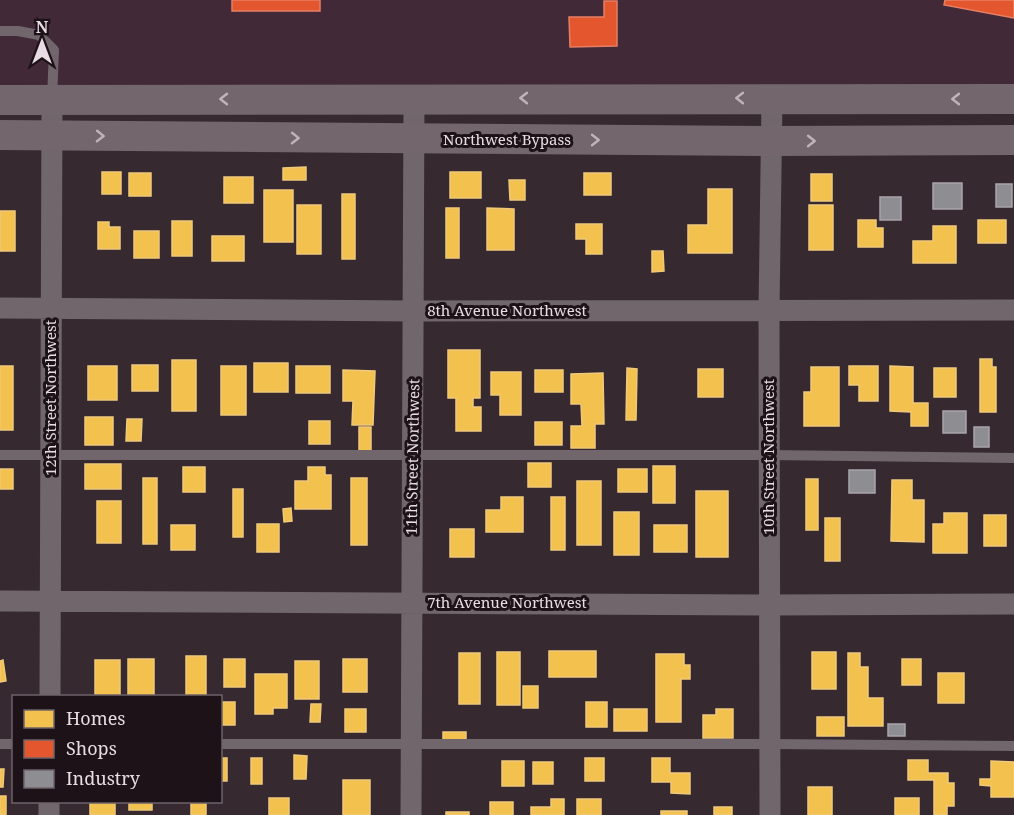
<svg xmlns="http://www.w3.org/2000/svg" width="1014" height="815" font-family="'Noto Serif',serif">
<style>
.built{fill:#412937}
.homes{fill:#f2c14e;stroke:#f0c97b;stroke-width:1.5}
.shops{fill:#e4572e;stroke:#e67f64;stroke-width:1.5}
.industry{fill:#8d8d92;stroke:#a9a5aa;stroke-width:1.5}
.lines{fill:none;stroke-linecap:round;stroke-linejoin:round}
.lane{stroke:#70666b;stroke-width:10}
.street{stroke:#70666b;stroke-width:21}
.secondary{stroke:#73676d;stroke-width:30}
.oneway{stroke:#c0b3ba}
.labels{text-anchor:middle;stroke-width:6;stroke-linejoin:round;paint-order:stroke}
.street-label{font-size:15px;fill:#eadce3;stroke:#1c1217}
</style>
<rect width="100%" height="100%" fill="#362a30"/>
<!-- built -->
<path class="built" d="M0 0H1014V99L0 100Z"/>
<!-- homes -->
<path class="homes" d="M306 167V180H283V168Z
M102 172H121V194H102Z
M450 172H481V198H450Z
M129 173H151V196H129Z
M584 173H611V195H584Z
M811 174H832V201H811Z
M224 177H253V203H224Z
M509 180H525V200H510Z
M708 189H732V253H688V225H708Z
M264 190H293V242H264Z
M342 194H355V259H342Z
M297 205H321V254H297Z
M809 205H833V250H809Z
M446 208H459V258H446Z
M487 208 514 209V250H487Z
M0 211H15V251H0Z
M858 220H876V228H883V247H858Z
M978 220H1006V243H978Z
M172 221H192V256H172Z
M98 222H109V227H120V249H98Z
M576 224H602V254H586V239H576Z
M933 226H956V263H913V241H933Z
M134 231H159V258H134Z
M212 236H244V261H212Z
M652 251H663L664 271 652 272Z
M448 350H480V398H473V407H481V431H456V398H448Z
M980 359H992V367H996V412H980Z
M172 360H196V411H172Z
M254 363H288V392H254Z
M132 365H158V391H132Z
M0 366H13V430H0Z
M88 366H117V400H88Z
M221 366H246V415H221Z
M296 366H330V393H296Z
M849 366H878V401H859V385H849Z
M890 366 913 367V403H928V426H911V412L890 411Z
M811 367H839V426H804V392H811Z
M627 368 637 369 636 420H626Z
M934 368H956V397H934Z
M698 369H723V397H698Z
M343 370 375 371 373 425H352L353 401H343Z
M535 370H563V392H535Z
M491 372H521V415H500V395H491Z
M603 373 604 424H595V448H571V426H582L581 404H571V374Z
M85 417H113V445H85Z
M127 419H142L141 441H126Z
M309 421H330V444H309Z
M535 422H562V445H535Z
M359 427H371V451H359Z
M528 463H551V487H528Z
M85 464H121V489H85Z
M653 466H675V503H653Z
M183 467H205V492H183Z
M308 467H325V475H331V509H295V481H308Z
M0 469H13V489H0Z
M618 469H647V492H618Z
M143 478H157V544H143Z
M351 478H367V545H351Z
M806 479H818V530H806Z
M892 480H912V500H924V542L891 541Z
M577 481H601V545H577Z
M233 489H243V537H233Z
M696 491H728V557H696Z
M501 497H523V532H486V510H501Z
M551 497H565V550H551Z
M97 501H121V543H97Z
M291 508 292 521 284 522 283 509Z
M614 512H639V555H614Z
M944 513H967V553H933V524H944Z
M984 515H1006V546H984Z
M825 518H840V561H825Z
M257 524H279V552H257Z
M171 525H195V550H171Z
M654 525H687V552H654Z
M450 529H474V557H450Z
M549 651H596V677H549Z
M497 652H520V705H497Z
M812 652H836V689H812Z
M459 653H480V704H459Z
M848 653H860V667H868V698H883V726H848Z
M656 654H684V665H690V679H681V722H656Z
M186 656H206V696H186Z
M128 659H154V696H128Z
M224 659H245V687H224Z
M343 659H367V692H343Z
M902 659H921V685H902Z
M3 660 6 681 0 682V661Z
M95 660H120V696H95Z
M295 661H319V699H295Z
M938 673H964V703H938Z
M255 674H287V708H273V714H255Z
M523 686H538V708H523Z
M220 702H235V725H220Z
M586 702H607V727H586Z
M311 704H321L320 722H310Z
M345 709H366V732H345Z
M614 709H647V731H614Z
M716 709H733V738H703V715H716Z
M817 717H844V736H817Z
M443 732H466V740H443Z
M294 755 307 756 306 779H294Z
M220 758H227V781H220Z
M251 758H262V784H251Z
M585 758H604V781H585Z
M652 758H670V773H690V794L671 793V782H652Z
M908 760H928V773H948V783H954V806H947V815H934V780H908Z
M502 761H524V786H502Z
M991 761 1014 762V797H991V786L980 785V779H991Z
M533 762H553V784H533Z
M0 769H4L3 787H0Z
M343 780H370V815H343Z
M808 787H832V815H808Z
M0 796H6V815H0Z
M269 798H289V815H269Z
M895 798H919V815H895Z
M551 799H564V815H531V807H551Z
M577 799H601V815H577Z
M90 802H115V815H90Z
M129 802H152V810H129Z
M191 802H206V815H191Z
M490 802H513V815H490Z
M714 807H732V815H714Z
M661 811H687V815H661Z
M446 812H469V815H446Z"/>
<!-- shops -->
<path class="shops" d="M232 0H320V11H232Z
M945 0H1014V18L944 5Z
M604 1H617V46L570 47 569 17H604Z"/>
<!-- industry -->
<path class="industry" d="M933 183H962V209H933Z
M996 184H1012V207H996Z
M880 197H901V220H880Z
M943 411H966V433H943Z
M974 427H989V447H974Z
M849 470H875V493H849Z
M888 724H905V736H888Z"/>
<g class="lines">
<!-- lane -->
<path class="lane" d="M0 31H18L39 35 54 50 52 99
M0 455H769L1014 458
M0 744H14
M220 744H770L1014 746"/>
<!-- street -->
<path class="street" d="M0 308 414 311 1014 310
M0 601 769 605 1014 604
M50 696 52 100
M49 815V802
M411 815 414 98
M770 815 769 311 772 98"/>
<!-- secondary -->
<path class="secondary" d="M0 100 1014 99
M0 135 772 141 1014 140"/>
</g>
<!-- one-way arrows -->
<defs><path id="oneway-chevron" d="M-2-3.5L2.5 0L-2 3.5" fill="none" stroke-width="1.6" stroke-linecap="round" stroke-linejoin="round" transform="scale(1.5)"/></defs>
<g class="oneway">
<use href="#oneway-chevron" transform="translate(524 98) rotate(-180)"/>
<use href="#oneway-chevron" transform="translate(740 98) rotate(-180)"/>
<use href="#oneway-chevron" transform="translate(224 99) rotate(180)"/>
<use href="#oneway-chevron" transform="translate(956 99) rotate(-180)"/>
<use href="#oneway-chevron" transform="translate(100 136) rotate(1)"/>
<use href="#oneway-chevron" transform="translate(295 138) rotate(1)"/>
<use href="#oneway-chevron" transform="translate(595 140)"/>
<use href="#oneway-chevron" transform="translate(811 141)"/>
</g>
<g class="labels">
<!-- street labels -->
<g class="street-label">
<text x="507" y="145">Northwest Bypass</text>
<text x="507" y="316">8th Avenue Northwest</text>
<text transform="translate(51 398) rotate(-90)" y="5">12th Street Northwest</text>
<text transform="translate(413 457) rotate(-89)" y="5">11th Street Northwest</text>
<text transform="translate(769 457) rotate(-90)" y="5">10th Street Northwest</text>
<text x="507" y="608">7th Avenue Northwest</text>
</g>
</g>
<!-- legend -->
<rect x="12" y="695" width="210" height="108" fill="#1c1217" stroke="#6e6369" stroke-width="1.5"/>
<rect x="24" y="710" width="30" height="18" fill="#f2c14e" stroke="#6e6369" stroke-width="1.5"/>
<text x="66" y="725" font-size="18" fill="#eadce3">Homes</text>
<rect x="24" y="740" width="30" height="18" fill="#e4572e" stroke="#6e6369" stroke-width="1.5"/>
<text x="66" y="755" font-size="18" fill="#eadce3">Shops</text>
<rect x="24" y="770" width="30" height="18" fill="#8d8d92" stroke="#6e6369" stroke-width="1.5"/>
<text x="66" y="785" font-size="18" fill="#eadce3">Industry</text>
<!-- north arrow -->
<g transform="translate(42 42)" stroke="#1c1217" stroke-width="4.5" paint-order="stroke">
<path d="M0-4.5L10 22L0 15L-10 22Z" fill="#eadce3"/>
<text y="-9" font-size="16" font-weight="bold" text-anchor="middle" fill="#eadce3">N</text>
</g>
</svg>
